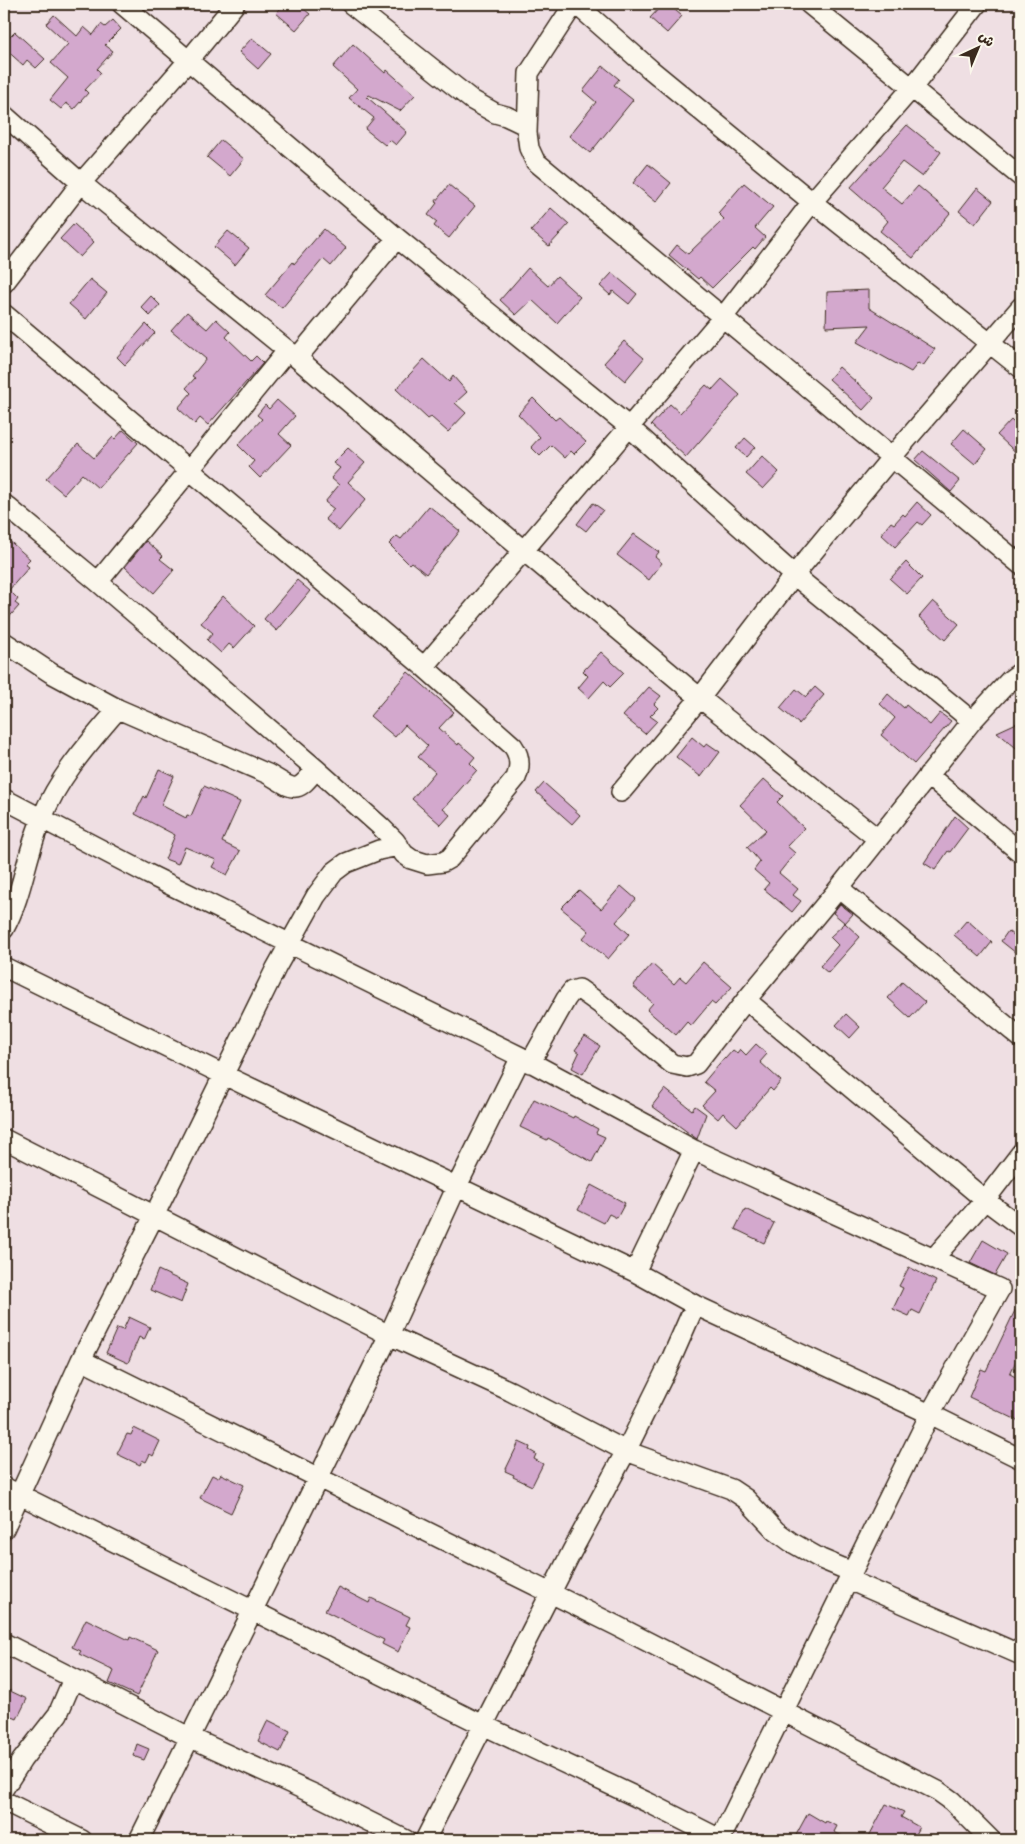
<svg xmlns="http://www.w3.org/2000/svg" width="1025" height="1844" font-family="'Indie Flower','Playpen Sans Arabic',sans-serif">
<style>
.building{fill:#d3a8cd;stroke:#3b2a1e}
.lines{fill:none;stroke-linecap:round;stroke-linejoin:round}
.minor-casing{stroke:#3b2a1e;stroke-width:22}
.minor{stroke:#fbf7ec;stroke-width:19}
</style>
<rect width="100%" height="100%" fill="#efdfe3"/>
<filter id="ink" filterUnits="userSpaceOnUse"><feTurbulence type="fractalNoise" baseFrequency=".02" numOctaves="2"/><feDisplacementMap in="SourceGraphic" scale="10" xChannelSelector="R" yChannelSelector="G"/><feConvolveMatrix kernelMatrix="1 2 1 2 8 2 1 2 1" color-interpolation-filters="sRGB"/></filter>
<g filter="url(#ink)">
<!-- building -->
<path class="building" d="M285 4H298L310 14 296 30 276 13Z
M663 4H668L682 16 667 33 650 18Z
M54 15 77 36 84 27 93 35 101 24 105 27 113 20 121 29 105 45 113 51 97 69 101 73 85 90 88 93 74 109 66 103 61 109 50 100 68 78 51 63 68 44 46 24Z
M15 32 45 59 36 68 27 60 23 65 4 48V43Z
M252 38 271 54 258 69 239 52Z
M353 44 385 73 387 70 415 95 400 111 369 95 367 97 407 132 396 145 390 140 385 145 365 129 374 118 349 98 357 89 333 67Z
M603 66 619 79 614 85 633 100 590 153 569 136 596 102 583 91Z
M907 125 941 152 922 177 902 162 881 187 902 204 918 186 950 213 913 258 880 231 888 221 850 188Z
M221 140 244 159 230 176 207 157Z
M648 164 671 183 656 202 633 183Z
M744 183 773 207 755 228 765 237 755 249 753 247 712 288 700 277 698 279 669 255 677 245 688 254 724 219 718 213Z
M449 185 475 206 449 238 434 226 437 222 428 215 437 203 435 202Z
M977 188 993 201 975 224 959 211Z
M551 208 569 224 549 246 531 231Z
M74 224 94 242 80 257 60 239Z
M324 229 346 248 331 266 323 259 282 308 265 295 293 262 294 264Z
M228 231 249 248 235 265 214 247Z
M528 268 548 286 557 276 580 297 557 323 532 300 516 315 500 300Z
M612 273 637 294 629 304 613 291 610 295 600 286Z
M90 279 107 293 86 319 69 304Z
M869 290V308L935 349 923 366 918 363 911 372 857 342 870 325 826 327 827 292Z
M151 296 160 305 150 316 141 307Z
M187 312 207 329 216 319 230 332 226 337 251 361 256 356 263 363 208 425 200 418 195 424 178 408 191 393 186 388 195 378 192 376 206 359 171 330Z
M146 324 155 333 125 365 117 357Z
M624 341 644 358 625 381 604 363Z
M424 359 449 382 453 376 467 392 455 403 466 413 448 432 431 417 428 419 396 389Z
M839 367 874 398 863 410 829 379Z
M722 379 740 395 686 457 651 425 670 404 680 413 706 385 712 390Z
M533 398 555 420 559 417 586 442 574 454 571 451 565 458 551 445 540 456 531 447 540 437 518 414Z
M277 400 295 416 279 434 291 445 260 478 249 467 254 461 238 445 262 419 257 415 265 405 269 409Z
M1011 420 1021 430V457L997 435Z
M964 429 987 449 975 464 951 444Z
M123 430 138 443 98 488 82 474 64 494 46 479 78 444 94 458 113 437 115 439Z
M745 438 755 447 746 457 736 448Z
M348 448 365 463 348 482 366 499 339 531 325 519 334 509 325 502 339 485 331 478 340 468 333 463Z
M923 451 960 481 951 492 915 460Z
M762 456 779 472 763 489 746 474Z
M917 502 931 515 922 525 918 522 895 547 881 534 891 522 894 524 903 514 905 516Z
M593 503 603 510 586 531 577 524Z
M429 506 460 531 426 574 411 562 409 564 389 544 397 536 401 539Z
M634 534 659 552 655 557 662 563 649 580 617 555Z
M4 536 30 559 25 564 29 567 9 590 18 599 15 603 19 606 4 623Z
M146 541 163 556 160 559 174 570 154 593 125 567Z
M906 562 922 578 907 594 890 579Z
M297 580 310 591 277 631 264 619Z
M223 596 254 626 234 648 229 644 221 653 207 640 213 633 201 623Z
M933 601 959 624 945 640 919 617Z
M601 652 624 673 610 687 604 681 589 698 578 688 588 676 583 671Z
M408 672 454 712 439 728 458 745 459 743 475 757 470 763 477 770 443 809 450 815 441 825 412 799 435 772 418 757 428 746 405 725 395 737 370 716Z
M649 687 661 696 654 704 658 708 650 716 657 721 645 734 623 716Z
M815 687 824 695 799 724 780 708 796 689 806 697Z
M888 694 904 708 906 705 930 725 940 713 951 721 914 764 881 735 895 718 880 704Z
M1021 721V752L997 732Z
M692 737 704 747 707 743 720 752 701 777 676 757Z
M159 769 174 776 161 805 186 818 187 815 191 816 204 786 240 802 222 842 240 851 227 875 212 867 216 860 185 847 178 864 165 859 175 835 135 814 144 796 146 798Z
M764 779 783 796 777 802 804 828 787 846 795 853 779 873 798 889 793 895 801 901 792 912 764 889 769 883 754 870 760 862 747 847 766 830 740 805Z
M544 783 580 815 572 824 536 792Z
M955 816 968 828 950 852 948 851 935 870 924 863Z
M621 886 636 899 616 922 629 934 608 959 583 938 589 931 561 908 579 890 601 909Z
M840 904 853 914 845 923 833 913Z
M967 920 992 942 980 957 954 935Z
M845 923 860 937 828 973 820 966 838 945 830 937Z
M1008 931 1021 942V957L1001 941Z
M703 962 732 987 715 1005 711 1002 691 1026 687 1022 676 1035 647 1010 653 1003 633 986 652 964 674 984 680 977 686 982Z
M902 982 925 1002 910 1018 888 998Z
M846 1014 860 1027 850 1038 836 1025Z
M585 1036 600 1046 583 1074 572 1068 579 1053 575 1050Z
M756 1044 767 1054 760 1062 781 1081 773 1091 770 1088 737 1126 723 1113 718 1119 702 1105 715 1091 704 1082 724 1058 725 1059 733 1050 737 1053 740 1049 746 1055Z
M665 1089 692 1110 695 1106 706 1114 697 1139 652 1106Z
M534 1099 573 1118 574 1116 598 1129 596 1133 605 1137 592 1162 548 1138 547 1140 520 1127Z
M591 1185 625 1203 617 1218 609 1214 604 1223 578 1210Z
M745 1209 774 1223 764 1243 735 1229Z
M983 1240 1007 1254 995 1275 970 1263Z
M909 1267 936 1281 920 1314 912 1310 909 1316 893 1309 903 1288 899 1286Z
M158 1270 188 1284 181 1303 150 1290Z
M1021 1298V1350L1010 1374 1021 1380V1422L969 1397 981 1369 986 1371Z
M129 1317 150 1327 144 1340 139 1337 128 1363 106 1353 117 1328 123 1330Z
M134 1428 160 1441 153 1456 150 1454 146 1462 142 1460 140 1465 117 1454 127 1434 131 1435Z
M519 1442 530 1447 529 1450 536 1454 534 1459 543 1464 532 1486 513 1477 514 1475 505 1471Z
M221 1474 244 1485 231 1513 200 1498 212 1475 218 1478Z
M338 1587 369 1603 371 1598 410 1617 406 1625 410 1627 398 1652 382 1644 384 1640 325 1611Z
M86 1619 129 1640 130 1637 158 1650 137 1696 109 1683 114 1671 79 1654 81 1651 72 1647Z
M4 1688 27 1699 17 1719 4 1713Z
M268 1720 290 1731 280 1752 258 1741Z
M137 1744 149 1749 144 1760 133 1756Z
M886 1804 904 1812 901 1817 919 1827 912 1840H867Z
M808 1813 825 1823 826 1821 837 1826 834 1832 850 1840H805L796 1835Z"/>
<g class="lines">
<!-- minor casing -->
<g class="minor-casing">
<path id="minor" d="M122 4 397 238 628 426 794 575 972 721
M351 4 472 100 495 113 506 116 527 126
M574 4 529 73 527 133 529 148 535 161 1021 565
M576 4 650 69 812 202 1021 368
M809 4 1021 177
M4 115 81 183 297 358 524 551 700 698 878 839
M4 283 81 183 189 60 235 4
M4 314 424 667 513 746C520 756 521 766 516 778L450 858 443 862 427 864 411 859 404 854 395 841 380 826 316 769 98 582 4 504
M297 358 397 238
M98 582 287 351
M4 642 51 673 118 709 268 774C294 789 295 796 316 769
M424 667 724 316 812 202 912 88 977 4
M928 775 1021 853
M621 792 700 698 794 575 891 458 1021 307
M4 799 148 874 521 1057 694 1150 1000 1289 930 1414 720 1840
M839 888 1021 1038
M4 929C23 894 26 854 42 818 59 776 89 743 118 709
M4 967 224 1075 635 1272 695 1305 930 1414 1021 1459
M746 1000 985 1200 1021 1227
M530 1063 566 999 572 991 579 989 600 1004 672 1064 687 1067 696 1064 746 1000 839 888 972 721 1010 680 1021 672
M4 1139 389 1335 510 1391 626 1451 731 1489 746 1499 776 1531 791 1542 821 1559 852 1572
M933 1259 985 1200 1021 1153
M635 1272 694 1150
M81 1360 617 1626 938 1791 952 1801 991 1840
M4 1487 483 1725 649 1803 722 1840
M4 1529 81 1360 154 1216 276 968 316 896 334 872 346 863 379 850 399 846
M849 1580 1021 1655
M4 1643 189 1737 316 1795 406 1840
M4 1788 22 1760 58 1714 73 1679
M4 1801 82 1840
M139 1840 389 1335 457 1186 521 1057
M425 1840 572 1551 626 1451 670 1362 695 1305"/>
</g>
<!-- minor -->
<use href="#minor" class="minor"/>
</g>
</g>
<!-- margin -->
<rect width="1025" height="1844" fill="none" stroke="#fbf7ec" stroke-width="20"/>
<rect x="10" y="10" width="1005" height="1824" fill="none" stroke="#3b2a1e" stroke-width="2" filter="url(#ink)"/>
<!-- north arrow -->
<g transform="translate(978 48) rotate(44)" stroke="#fbf7ec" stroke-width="4" paint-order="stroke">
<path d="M0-4L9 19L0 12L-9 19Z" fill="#3b2a1e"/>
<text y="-8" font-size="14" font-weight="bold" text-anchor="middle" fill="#3b2a1e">ش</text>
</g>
</svg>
